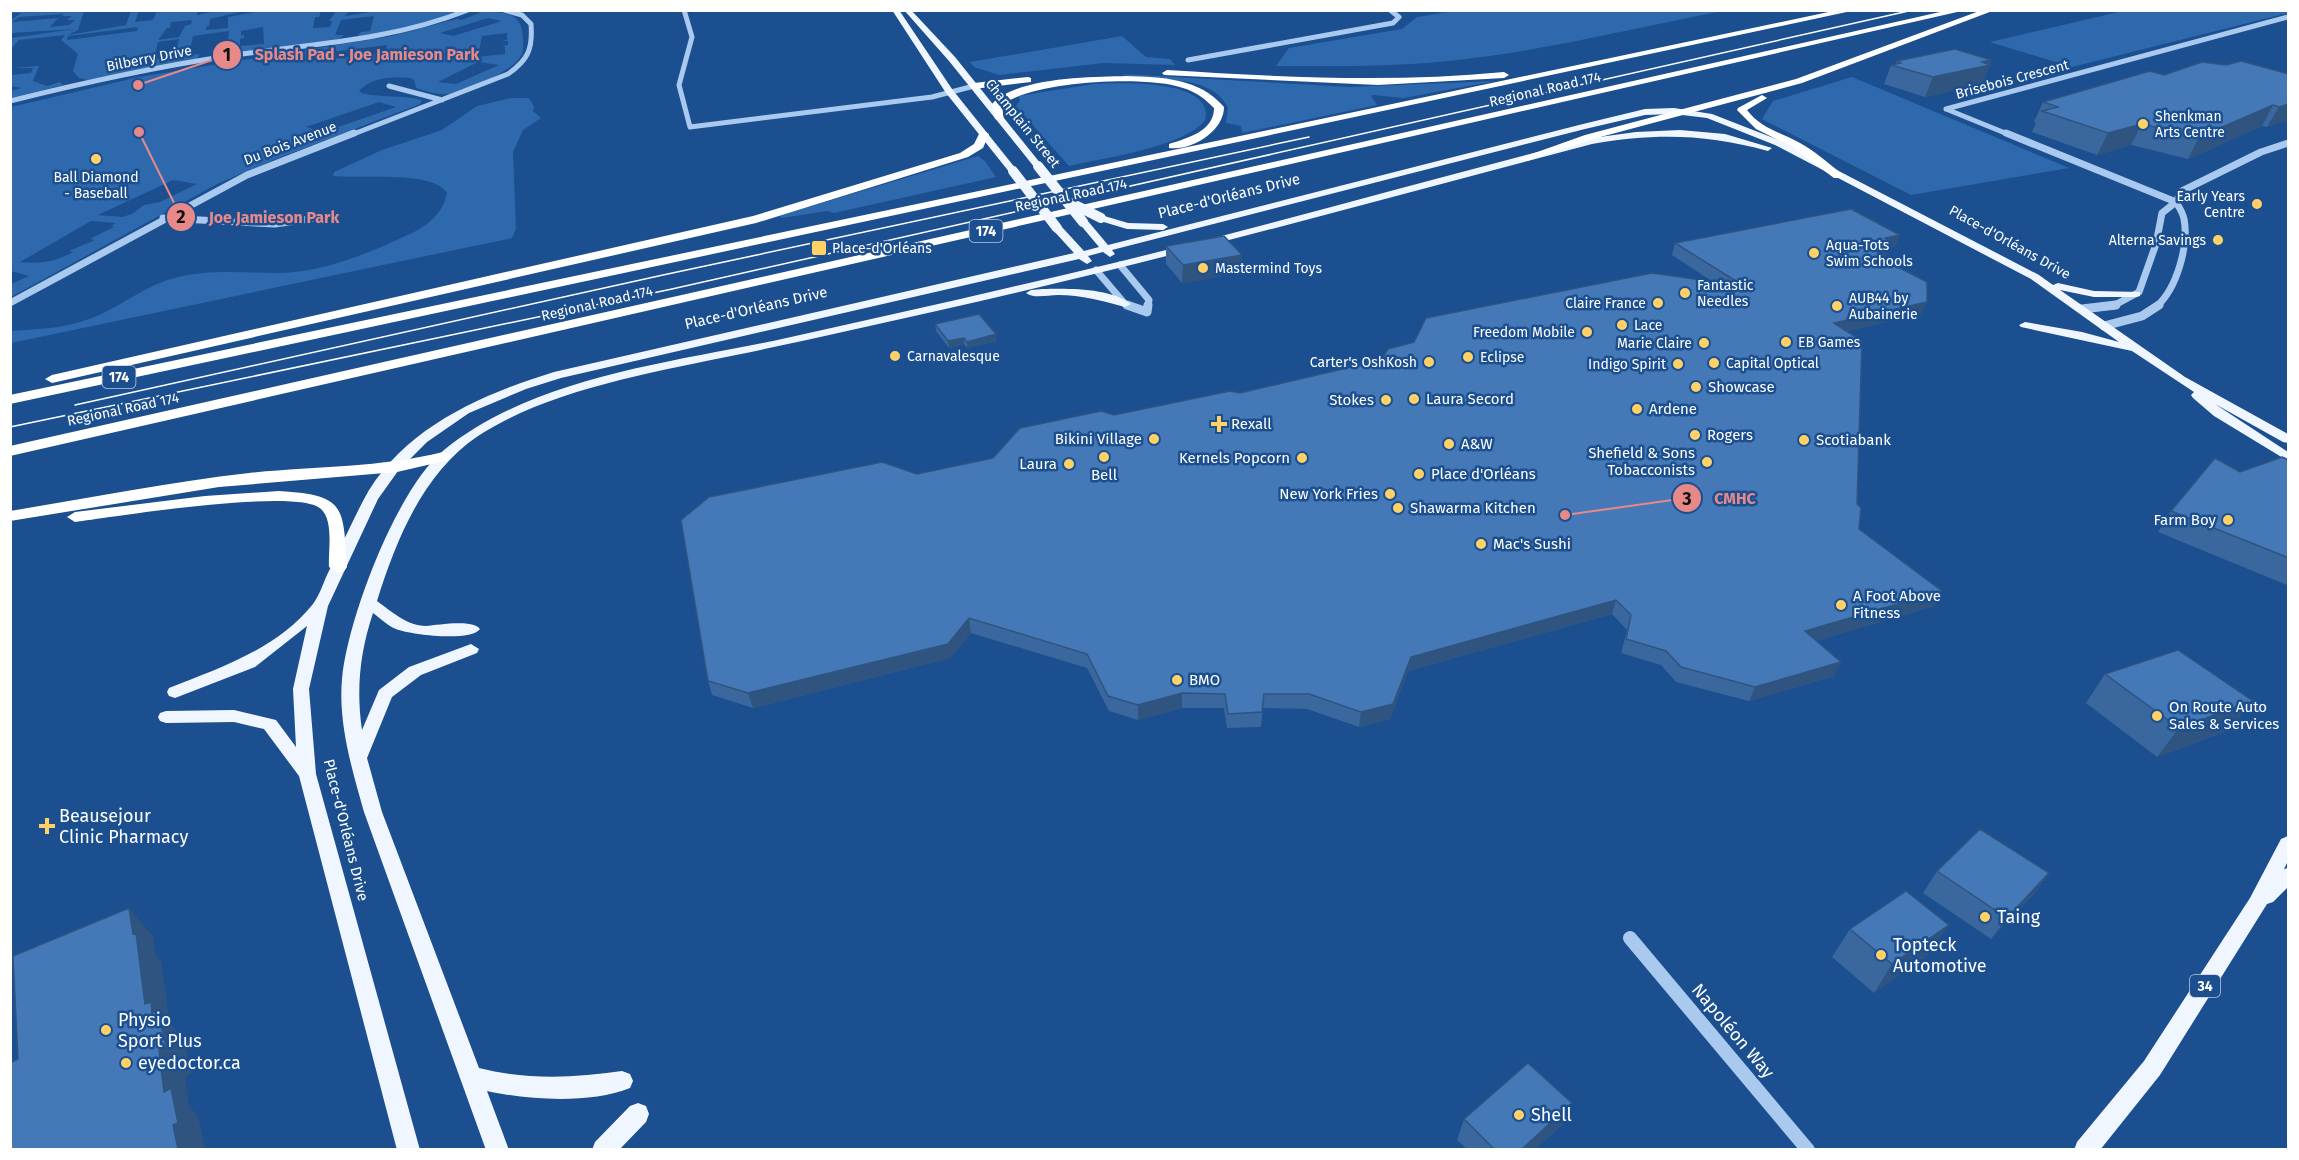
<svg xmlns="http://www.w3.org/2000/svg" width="2299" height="1160" font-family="'Fira Sans',sans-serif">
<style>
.green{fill:#2e69ad;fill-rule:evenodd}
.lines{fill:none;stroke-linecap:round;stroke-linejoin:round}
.minor-far3{stroke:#a9c9ee;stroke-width:5}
.minor-far2{stroke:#a9c9ee;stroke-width:7}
.minor-far1{stroke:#a9c9ee;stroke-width:9}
.minor{stroke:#a9c9ee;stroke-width:14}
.major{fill:#f0f6ff;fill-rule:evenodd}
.highway{fill:#fff;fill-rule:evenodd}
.tram{stroke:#fff;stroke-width:1.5}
.major-bridge{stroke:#f0f6ff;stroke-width:10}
.wall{fill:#3a679d}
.shaded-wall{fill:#305480}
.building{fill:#4478b7;stroke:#305480;stroke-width:1.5}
.poi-dot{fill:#ffd166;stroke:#1b4f8f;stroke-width:2}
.labels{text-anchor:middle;stroke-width:5;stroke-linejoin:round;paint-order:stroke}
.far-street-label{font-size:14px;fill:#fff;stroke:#1b4f8f}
.far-poi-label{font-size:14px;fill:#fff;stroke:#1b4f8f;text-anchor:start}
.shield{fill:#1b4f8f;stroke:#bbcadd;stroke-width:1.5}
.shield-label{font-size:14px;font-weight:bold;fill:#fff}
.street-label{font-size:15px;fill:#fff;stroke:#1b4f8f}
.poi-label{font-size:15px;fill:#fff;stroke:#1b4f8f;text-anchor:start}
.near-poi-label{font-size:18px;fill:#fff;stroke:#1b4f8f;text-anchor:start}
.near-street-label{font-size:18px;fill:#fff;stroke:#1b4f8f}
.leader{fill:none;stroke:#e88989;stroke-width:2}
.callout-dot{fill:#e88989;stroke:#1b4f8f;stroke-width:2}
.mark-label{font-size:18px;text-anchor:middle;font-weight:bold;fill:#111}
.callout-label{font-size:16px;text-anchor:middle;font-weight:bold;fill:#e88989;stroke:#1b4f8f;stroke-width:5;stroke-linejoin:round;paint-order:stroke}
</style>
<rect width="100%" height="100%" fill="#1b4f8f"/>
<!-- green -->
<path class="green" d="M383 10 460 11 417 25 360 37 358 35 361 32 370 31 374 16 341 20 335 35H344L339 39 218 56 216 52 227 50 229 31 193 36 189 55 200 54 197 59 87 80 79 78 73 71 78 54 61 40 65 35 19 40 11 49V38L75 29 11 33 10 21 21 13H11L13 11H84L78 30 68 35 126 25 131 11H139L135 22 153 20 157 11H197V15L216 11H244L210 19 209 26 206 27V30L228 28V17L261 11H321L319 17H315L313 28 330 27 332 21H329L336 11H349L345 16ZM64 14 62 16H72L67 20H75L69 25 50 27 58 18 12 22 19 17ZM192 20 191 24 185 26 179 37 158 40 167 28H170L171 22ZM138 27 137 31 67 40 68 36ZM263 27 264 44 240 46V39L244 38V35H241V31ZM179 39 175 57 154 59 158 42Z
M1461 10H1715L1718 12C1629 29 1539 52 1449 61 1391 67 1334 66 1276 66L1289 48 1402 29 1417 17Z
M2127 10H2288V13L2072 67 1990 42Z
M484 11C507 13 522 13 523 38 523 44 524 51 521 56 512 72 466 91 448 94 436 95 426 91 416 88L414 80 410 78C393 77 371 77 359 91 365 98 408 95 422 100L420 104 273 160 217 184 11 297V284L29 276 11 271V107L139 77 392 36 457 19 462 20ZM488 18 502 21 453 36 440 33ZM507 33V40L501 41H508V45L502 46 505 47V54L478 57 482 36ZM387 45 385 53 305 61 307 55ZM478 62 499 65 456 84 438 82ZM379 102 396 107 324 132 306 127ZM173 180 197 184 160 202 144 205 132 214 122 217 98 215ZM91 221 116 223 111 226 114 227 90 239 95 240 69 251 73 252C55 262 40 264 20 262Z
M1122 36 1146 57 1170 59 1175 65 1104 63 999 75 974 67 970 62Z
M39 66 33 81 47 86 60 82 63 85 11 98V91L21 88 11 86V75L31 73 33 68H11Z
M1121 74 1350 87 1496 81 1403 98 1373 95 1371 96 1377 105 1242 133 1241 126 1226 123 1228 107C1208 70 1151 84 1121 74Z
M1852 77 2069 168 1911 195 1762 119 1773 101Z
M1094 84C1116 83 1216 78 1205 120 1185 147 1103 158 1069 166L1016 106 1020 100 1018 96Z
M511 98H529L534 107 533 111 541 118 523 130 513 152 516 229 512 238 11 343V331C35 329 59 329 83 321 117 311 143 285 178 277 211 269 245 273 278 273 322 272 362 256 401 238 422 229 442 218 447 193 434 170 359 179 333 176L334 172 382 150 442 130 477 106Z
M978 156 985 161 996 177 834 213 827 211 782 218 779 216Z"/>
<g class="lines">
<!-- minor-far3 -->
<path class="minor-far3" d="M684 10 692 37 679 85 690 127 932 97 974 86
M1188 60 1393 23 1399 17 1390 10
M389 86 442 100
M10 101C82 83 155 67 228 56 310 44 390 41 468 10
M1946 109 2288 17
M1946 109 2010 135
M351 135 508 74C528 60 533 49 531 24L522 15 504 10"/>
<!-- minor-far2 -->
<path class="minor-far2" d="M2006 133 2176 202
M163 218 275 224 316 218
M1120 265 1149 300 1148 306
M1096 270 1125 304 1131 306
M10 303 247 175 354 133
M2113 306 2139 292 2156 244 2162 213 2176 202 2182 191 2261 152 2288 143
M2157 306C2177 288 2189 245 2184 219 2183 213 2179 207 2176 202"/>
<!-- minor-far1 -->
<path class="minor-far1" d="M1127 305 1147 312 1148 305
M2082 309 2116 305
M2104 326 2142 316 2159 305"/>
<!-- minor -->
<path class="minor" d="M1630 938 1808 1150"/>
<!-- major -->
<path class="major" d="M892 10H899L952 89 1016 169V173H1010L946 93Z
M904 10H911L955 57 1041 164V168H1035L949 61Z
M1674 108 1712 114 1781 141 2039 275 2053 285 2058 283 2094 291 2140 292V296L2136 297H2094L2060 290 2185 377 2288 434V443L2283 442 2215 404 2288 452V461L2214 416 2193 398 2191 395 2194 392 2132 351 2021 327 2019 325 2025 322 2082 332 2119 342 2031 279 1775 145 1707 118 1674 114 1645 115 1585 129 1112 250 1115 254 1110 257 1103 252 1088 256 1092 261 1087 264 1079 259 561 378 526 389 469 413 427 442 398 471 378 499 328 606 309 689 316 774 420 1150H397L299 776 264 729 234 722 166 723 160 721 158 717 160 713 166 711 234 710 276 720 296 747 293 689 307 626 255 667 175 698 169 696 167 692 169 688C220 668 277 649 313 604 319 596 323 584 327 575 339 551 350 526 363 501 401 429 480 395 554 372L1074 253 1053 230V226H1061L1084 251 1099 247 1078 222 1083 219 1087 220 1108 245 1583 124 1645 109Z
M1680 130 1725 134 1772 148 1768 151C1706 134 1656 133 1592 144 1376 201 1160 261 941 310 873 325 804 341 736 355 654 372 548 390 478 436 423 473 396 540 377 601 391 611 407 626 426 626 438 625 473 619 480 629 471 642 411 635 396 629 388 626 380 618 373 613 360 652 356 689 362 730L379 690 409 667 471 644 479 649 477 653 421 675 392 697 367 758 382 812 479 1068C526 1080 574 1078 622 1071L630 1074 633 1081 630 1088C590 1104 528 1100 487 1091L509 1150H486L364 812C352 769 338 724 342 679 347 620 397 488 444 450 531 379 666 363 773 341 859 322 944 303 1029 283 1218 240 1404 186 1592 138L1636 132Z
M1101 215 1128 223 1163 224 1168 227 1163 230 1127 229 1097 220 1096 218Z
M1043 289C1067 288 1112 288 1131 304L1125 307C1102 301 1082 295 1058 295 1048 295 1033 299 1026 293L1031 290Z
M2288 836V861L2284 869 2288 868V887L2273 902 2267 904 2160 1075 2100 1150H2074L2077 1142 2144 1061 2250 898 2281 839Z
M638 1103 646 1106 649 1114 646 1122 619 1150H592L595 1142 630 1106Z"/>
<!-- highway -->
<path class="highway" d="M1838 10H1856L10 404V395Z
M1949 10H1966L10 456V446Z
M1982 10H1995L1802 83 1593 139 1527 161 1518 159 1585 135 1796 79Z
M1167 70C1280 77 1391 83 1504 72L1509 75 1504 78 1378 85 1164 75 1162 73Z
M1126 76C1161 77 1200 78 1224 107 1224 131 1192 151 1169 148V144C1188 138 1214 131 1214 108 1204 98 1196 92 1183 88 1147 75 1032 81 1002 105L1004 121 995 119 992 104C1017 77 1090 77 1126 76Z
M1028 77 1031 78V82L974 89 969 86 974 83Z
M1762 95 1767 98 1747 110C1760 128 1782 133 1800 143 1815 151 1828 163 1842 174V178H1834L1792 147 1756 129 1737 110 1738 108Z
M984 131 989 134 983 148 968 157 756 223 52 383 45 379 52 375 753 216 960 153 974 144 980 132Z
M443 452 449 454 451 457 449 460 397 472 219 487 10 521V511C90 498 169 482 249 473 314 466 379 468 443 452Z
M279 491C346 495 343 506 347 567L344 571 338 573 329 567C328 551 334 521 321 509 298 487 113 517 75 522L67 517 75 512 205 496Z"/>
<!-- tram -->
<path class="tram" d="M75 405 663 275 1309 137
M10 427 672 289 1913 10"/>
<!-- major-bridge -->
<path class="major-bridge" d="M1038 166 1083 222
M1013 171 1057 228
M1071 203 1101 218"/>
</g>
<!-- wall -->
<path class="wall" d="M1991 60 1982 84 1925 97 1884 84 1891 65 1896 64 1897 61Z
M2289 74V120L2267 127 2262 126 2188 159 2131 145 2097 155 2032 132 2036 123 2034 122 2043 102 2164 75Z
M1675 243 1896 246 1890 248 1887 254 1883 255 1885 260 1921 314 1847 331 1857 504 1859 529 1942 591 1934 606 1816 641 1834 676 1749 701 1676 682 1661 665 1621 653 1627 630 1612 614 1408 671 1390 719 1359 727 1307 709 1263 708 1261 727 1227 728 1224 708H1182L1138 720 1109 711 1087 668 971 633 950 658 753 708 712 695 708 681 917 474 993 458 1114 415 1240 393 1713 282 1672 255Z
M1166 246 1241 273 1182 283 1166 264Z
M935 324 997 341 967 348 964 344 949 348 936 331Z
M2289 460V586L2158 532 2171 511 2240 472Z
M2105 674 2230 730 2157 757 2086 703Z
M1937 871 2049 873 2033 895 1991 939 1923 893Z
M1850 929 1930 953 1874 993 1832 957Z
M1464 1119 1563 1124 1535 1149H1467L1457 1140Z"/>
<!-- shaded-wall -->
<path class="shaded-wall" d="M1991 60 1982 84 1925 97 1933 77Z
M2289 104V120L2267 127 2279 107Z
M2273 105 2262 126 2188 159 2199 137Z
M2142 124 2131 145 2097 155 2108 133Z
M1900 235 1896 246 1890 248 1887 254 1864 259 1868 247 1885 238Z
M1242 255 1241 273 1182 283 1183 265Z
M1927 302 1921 314 1829 335 1834 323Z
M996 334 997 341 967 348V342Z
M964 338V344L949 348 948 341Z
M1942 591 1934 606 1799 646 1805 631Z
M1616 600 1612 614 1408 671 1390 719 1359 727 1361 712 1411 657Z
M969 618 971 633 950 658 753 708 748 693Z
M1841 662 1834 676 1749 701 1755 687Z
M1182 693V708L1138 720V705Z
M2253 701 2230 730 2157 757 2179 728Z
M2049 873 2033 895 1991 939 2007 918Z
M129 908 153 936 156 956 161 961 170 1023 183 1038 192 1073 185 1077 189 1107 198 1115 205 1149H178L145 1004Z
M1949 925 1930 953 1874 993 1892 964Z
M1572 1103 1563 1124 1535 1149H1522Z"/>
<!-- building -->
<path class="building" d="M1955 49 1991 60 1982 62 1990 65 1933 77 1891 65 1901 63 1897 61Z
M2241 61 2289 74V104L2279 107 2273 105 2199 137 2142 124 2108 133 2042 111 2058 107 2043 102 2150 71 2164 75 2202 62 2226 65Z
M1851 209 1900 235 1885 238 1892 242 1868 247 1886 256 1880 258 1927 282V302L1834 323 1862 341 1857 504 1861 508 1859 529 1942 591 1805 631 1841 662 1755 687 1681 667 1666 651 1626 639 1631 615 1616 600 1411 657 1393 704 1361 712 1309 694H1264L1262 712 1228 714 1225 694 1182 693 1138 705 1108 696 1087 654 969 618 948 644 748 693 708 681 681 520 709 497 882 462 917 474 993 458 1020 428 1101 411 1114 415 1230 391 1240 393 1381 360 1388 349 1414 342 1426 318 1652 273 1744 286 1675 243Z
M1224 236 1242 255 1183 265 1166 246Z
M979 314 996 334 967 342 964 338 948 341 935 324Z
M2282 457 2289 460V558L2171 511 2215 458 2240 472Z
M2178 650 2253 701 2179 728 2105 674Z
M1980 829 2049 873 2007 918 1937 871Z
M1906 891 1949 925 1892 964 1850 929Z
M129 908 133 934 136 933 145 1004 151 1002 152 1013 157 1010 166 1046 159 1050 164 1092 171 1088 178 1123 173 1125 178 1149H10V1063L18 1059 13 956Z
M1528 1063 1572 1103 1522 1149H1494L1464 1119Z"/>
<!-- markers -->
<g class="poi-dot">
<circle cx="2143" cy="124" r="6"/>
<circle cx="96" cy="159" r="6"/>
<circle cx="2257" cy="204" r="6"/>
<circle cx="2218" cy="240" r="6"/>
<rect x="811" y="240" width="16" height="16" rx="3"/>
<circle cx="1814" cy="253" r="6"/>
<circle cx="1203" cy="268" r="6"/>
<circle cx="1685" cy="293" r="6"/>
<circle cx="1658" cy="303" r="6"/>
<circle cx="1837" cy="306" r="6"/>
<circle cx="1622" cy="325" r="6"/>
<circle cx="1587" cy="332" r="6"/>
<circle cx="1786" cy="342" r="6"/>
<circle cx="1704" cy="343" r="6"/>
<circle cx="895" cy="356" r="6"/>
<circle cx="1468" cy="357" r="6"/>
<circle cx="1429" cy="362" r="6"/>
<circle cx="1714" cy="363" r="6"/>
<circle cx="1678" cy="364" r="6"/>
<circle cx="1696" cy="387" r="6"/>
<circle cx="1414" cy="399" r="6"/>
<circle cx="1386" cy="400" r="6"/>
<circle cx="1637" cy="409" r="6"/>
<path d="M1216 415h6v6h6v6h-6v6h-6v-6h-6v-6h6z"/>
<circle cx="1695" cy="435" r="6"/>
<circle cx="1154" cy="439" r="6"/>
<circle cx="1804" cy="440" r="6"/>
<circle cx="1449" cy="444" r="6"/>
<circle cx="1104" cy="457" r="6"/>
<circle cx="1302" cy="458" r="6"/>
<circle cx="1707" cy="462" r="6"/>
<circle cx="1069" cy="464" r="6"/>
<circle cx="1419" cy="474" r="6"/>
<circle cx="1390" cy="494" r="6"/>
<circle cx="1398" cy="508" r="6"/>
<circle cx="2228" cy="520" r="6"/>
<circle cx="1481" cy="544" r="6"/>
<circle cx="1841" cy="605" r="6"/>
<circle cx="1177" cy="680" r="6"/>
<circle cx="2157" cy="716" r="6"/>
<path d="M44 817h6v6h6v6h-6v6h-6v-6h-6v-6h6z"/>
<circle cx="1985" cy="917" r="6"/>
<circle cx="1881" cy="955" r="6"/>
<circle cx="106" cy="1030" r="6"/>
<circle cx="126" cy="1063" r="6"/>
<circle cx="1519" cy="1115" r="6"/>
</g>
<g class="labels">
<!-- far-street labels -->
<g class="far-street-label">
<text transform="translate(149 58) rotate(-11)" y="5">Bilberry Drive</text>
<text transform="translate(2012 79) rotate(-15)" y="5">Brisebois Crescent</text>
<text transform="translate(1545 89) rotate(-13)" y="5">Regional Road 174</text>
<text transform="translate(1023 123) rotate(51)" y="5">Champlain Street</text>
<text transform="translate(290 143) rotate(-21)" y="5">Du Bois Avenue</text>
<text transform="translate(1071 195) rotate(-12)" y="5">Regional Road 174</text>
<text transform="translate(2010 242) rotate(29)" y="5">Place-d'Orléans Drive</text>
<text transform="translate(597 303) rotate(-13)" y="5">Regional Road 174</text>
<text transform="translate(123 409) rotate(-12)" y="5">Regional Road 174</text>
</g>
<!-- far-poi labels -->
<g class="far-poi-label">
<text x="2155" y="121">Shenkman<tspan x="2155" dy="16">Arts Centre</tspan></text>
<text x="96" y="182" text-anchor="middle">Ball Diamond<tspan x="96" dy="16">- Baseball</tspan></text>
<text x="2245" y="201" text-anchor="end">Early Years<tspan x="2245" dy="16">Centre</tspan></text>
<text x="2206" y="245" text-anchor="end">Alterna Savings</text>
<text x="1826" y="250">Aqua-Tots<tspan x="1826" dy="16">Swim Schools</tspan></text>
<text x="832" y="253">Place-d'Orléans</text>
<text x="1215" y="273">Mastermind Toys</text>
<text x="1697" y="290">Fantastic<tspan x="1697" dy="16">Needles</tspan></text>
<text x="1849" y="303">AUB44 by<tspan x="1849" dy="16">Aubainerie</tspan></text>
<text x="1646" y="308" text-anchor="end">Claire France</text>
<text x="1634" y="330">Lace</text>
<text x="1575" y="337" text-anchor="end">Freedom Mobile</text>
<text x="1798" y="347">EB Games</text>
<text x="1692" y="348" text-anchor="end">Marie Claire</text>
<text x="907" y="361">Carnavalesque</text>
<text x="1480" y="362">Eclipse</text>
<text x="1417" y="367" text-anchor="end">Carter's OshKosh</text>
<text x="1726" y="368">Capital Optical</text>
<text x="1666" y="369" text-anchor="end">Indigo Spirit</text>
</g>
<!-- shield labels -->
<g class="shield">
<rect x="969.5" y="220" width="33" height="22" rx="4.5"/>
<rect x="102.5" y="366" width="33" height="22" rx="4.5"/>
<rect x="2190" y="975" width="30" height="22" rx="4.5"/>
</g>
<g class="shield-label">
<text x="986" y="236">174</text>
<text x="119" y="382">174</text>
<text x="2205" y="991">34</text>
</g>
<!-- street labels -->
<g class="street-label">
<text transform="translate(1229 196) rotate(-14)" y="5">Place-d'Orléans Drive</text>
<text transform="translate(756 308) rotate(-13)" y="5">Place-d'Orléans Drive</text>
<text transform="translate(346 830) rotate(76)" y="5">Place-d'Orléans Drive</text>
</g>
<!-- poi labels -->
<g class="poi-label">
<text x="1708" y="392">Showcase</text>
<text x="1426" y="404">Laura Secord</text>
<text x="1374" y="405" text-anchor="end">Stokes</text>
<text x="1649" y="414">Ardene</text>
<text x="1231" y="429">Rexall</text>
<text x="1707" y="440">Rogers</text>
<text x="1142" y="444" text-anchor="end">Bikini Village</text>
<text x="1816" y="445">Scotiabank</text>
<text x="1461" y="449">A&amp;W</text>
<text x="1695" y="458" text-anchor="end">Shefield &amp; Sons<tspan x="1695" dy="17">Tobacconists</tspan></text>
<text x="1290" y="463" text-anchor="end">Kernels Popcorn</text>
<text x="1057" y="469" text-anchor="end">Laura</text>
<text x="1431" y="479">Place d'Orléans</text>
<text x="1104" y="480" text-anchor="middle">Bell</text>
<text x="1378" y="499" text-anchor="end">New York Fries</text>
<text x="1410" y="513">Shawarma Kitchen</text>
<text x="2216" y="525" text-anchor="end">Farm Boy</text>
<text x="1493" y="549">Mac's Sushi</text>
<text x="1853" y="601">A Foot Above<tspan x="1853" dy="17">Fitness</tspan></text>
<text x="1189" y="685">BMO</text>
<text x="2169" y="712">On Route Auto<tspan x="2169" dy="17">Sales &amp; Services</tspan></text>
</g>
<!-- near-poi labels -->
<g class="near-poi-label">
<text x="59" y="822">Beausejour<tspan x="59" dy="21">Clinic Pharmacy</tspan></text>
<text x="1997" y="923">Taing</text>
<text x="1893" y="951">Topteck<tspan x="1893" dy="21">Automotive</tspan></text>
<text x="118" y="1026">Physio<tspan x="118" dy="21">Sport Plus</tspan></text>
<text x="138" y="1069">eyedoctor.ca</text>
<text x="1531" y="1121">Shell</text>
</g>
<!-- near-street labels -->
<g class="near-street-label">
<text transform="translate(1733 1031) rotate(50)" y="6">Napoléon Way</text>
</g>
</g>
<!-- callouts -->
<path class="leader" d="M138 85L227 55M139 132L181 217M1565 515L1687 498"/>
<g class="callout-dot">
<circle cx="138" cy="85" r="6"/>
<circle cx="139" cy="132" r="6"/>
<circle cx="1565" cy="515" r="6"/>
<circle cx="227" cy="55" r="15"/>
<circle cx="181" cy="217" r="15"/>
<circle cx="1687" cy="498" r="15"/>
</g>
<g class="mark-label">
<text x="227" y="61">1</text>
<text x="181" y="223">2</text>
<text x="1687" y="505">3</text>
</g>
<g class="callout-label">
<text x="367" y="60">Splash Pad - Joe Jamieson Park</text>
<text x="274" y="223">Joe Jamieson Park</text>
<text x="1735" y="504">CMHC</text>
</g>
<!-- border -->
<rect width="2299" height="1160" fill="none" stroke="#ffffff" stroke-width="24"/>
</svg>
